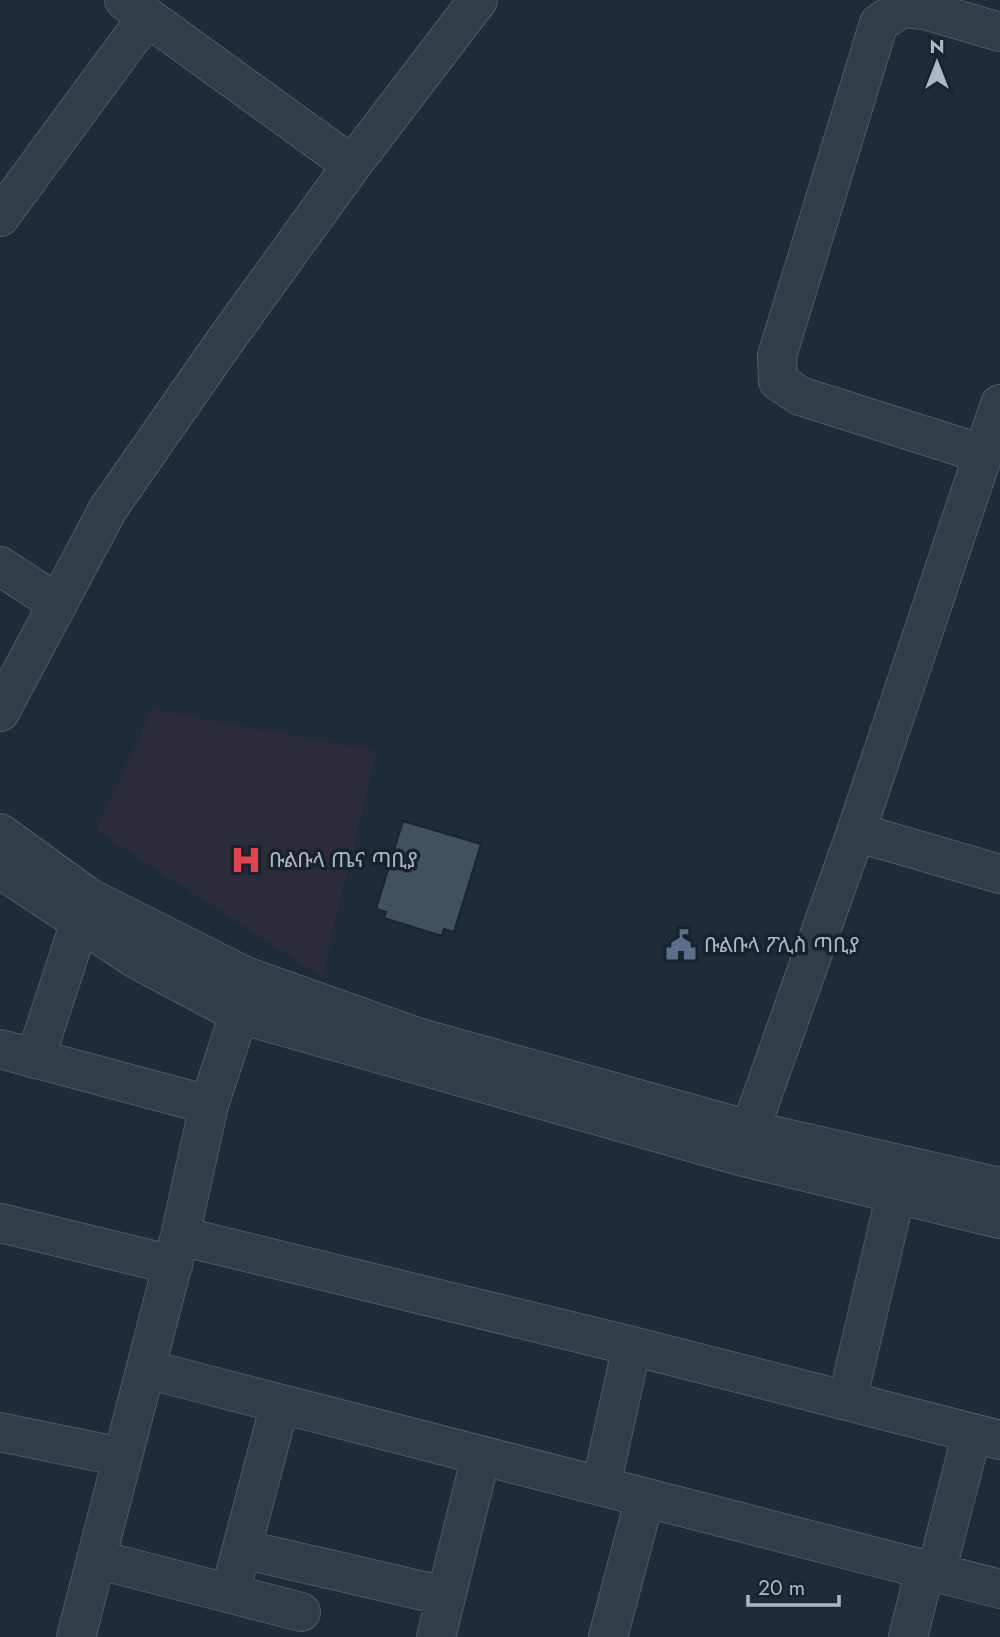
<svg xmlns="http://www.w3.org/2000/svg" width="1000" height="1637" font-family="Jost,'Noto Sans Ethiopic',sans-serif">
<style>
.medical{fill:#2c2b39}
.building{fill:#425160;stroke:#1a242f;stroke-width:2}
.lines{fill:none;stroke-linecap:round;stroke-linejoin:round}
.minor-casing{stroke:#505b66;stroke-width:40}
.minor{stroke:#333d48;stroke-width:38}
.labels{text-anchor:middle;stroke-width:7;stroke-linejoin:round;paint-order:stroke}
.poi-label{font-size:21px;fill:#adb8c5;stroke:#18222d;text-anchor:start}
</style>
<rect width="100%" height="100%" fill="#1f2b38"/>
<!-- medical -->
<path class="medical" d="M152 709 377 751 322 978 96 830Z"/>
<!-- building -->
<path class="building" d="M403 821 481 844 454 932 444 929 442 936 384 918 386 912 376 909Z"/>
<g class="lines">
<!-- minor casing -->
<g class="minor-casing">
<path id="minor" d="M124 0 352 165
M0 217 147 17
M983 454 800 396 778 381 777 356 879 23 902 8 925 10 1000 32
M0 566 58 604
M0 712 108 509 225 341 352 165 478 0
M856 832 1000 874
M0 833 88 897 245 976 417 1037 750 1130 1000 1187
M0 869 136 959 239 1014 740 1156 1000 1219
M0 1049 209 1105
M35 1059 80 922
M750 1130 856 832 1000 404
M0 1223 173 1265
M180 1236 632 1346 1000 1440
M146 1369 1000 1589
M847 1401 896 1193
M0 1432 122 1457
M601 1486 632 1346
M242 1549 445 1596
M96 1559 301 1612
M936 1573 972 1433
M235 1574 280 1404
M76 1637 180 1236 209 1105 239 1014
M436 1637 481 1456
M608 1637 645 1498
M908 1637 925 1570"/>
</g>
<!-- minor -->
<use href="#minor" class="minor"/>
</g>
<!-- icons -->
<defs>
<g id="hospital-bare" transform="scale(2.415)"><path d="M-5-5h3v3.5h4V-5h3V5h-3V1.5h-4V5h-3Z" fill="#e0444e" stroke="#18222d" stroke-width="2.5" paint-order="stroke"/></g>
<g id="civic-bare" transform="scale(2.415)"><path d="M-.6-6.5H3V-4.5H.6V-3L4-1V1h2V6H-6V1h2V-1L-.6-3ZM-1.2 2.5V6h2.4V2.5Z" fill="#5c6f8a" stroke="#18222d" stroke-width="2.5" paint-order="stroke"/></g>
</defs>
<g fill-rule="evenodd">
<use href="#hospital-bare" x="246" y="860"/>
<use href="#civic-bare" x="681" y="945"/>
</g>
<g class="labels">
<!-- poi labels -->
<g class="poi-label">
<text x="269" y="867">ቡልቡላ ጤና ጣቢያ</text>
<text x="704" y="952">ቡልቡላ ፖሊስ ጣቢያ</text>
</g>
</g>
<!-- north arrow -->
<g transform="translate(937 63)" stroke="#18222d" stroke-width="5" paint-order="stroke">
<path d="M0-5L12 26L0 18L-12 26Z" fill="#adb8c5"/>
<text y="-10" font-size="19" font-weight="bold" text-anchor="middle" fill="#adb8c5">N</text>
</g>
<!-- scale -->
<path d="M748 1595v10h91v-10" fill="none" stroke="#adb8c5" stroke-width="3.5"/>
<text x="758" y="1595" font-size="21" fill="#adb8c5" stroke="#18222d" stroke-width="5" paint-order="stroke">20 m</text>
</svg>
